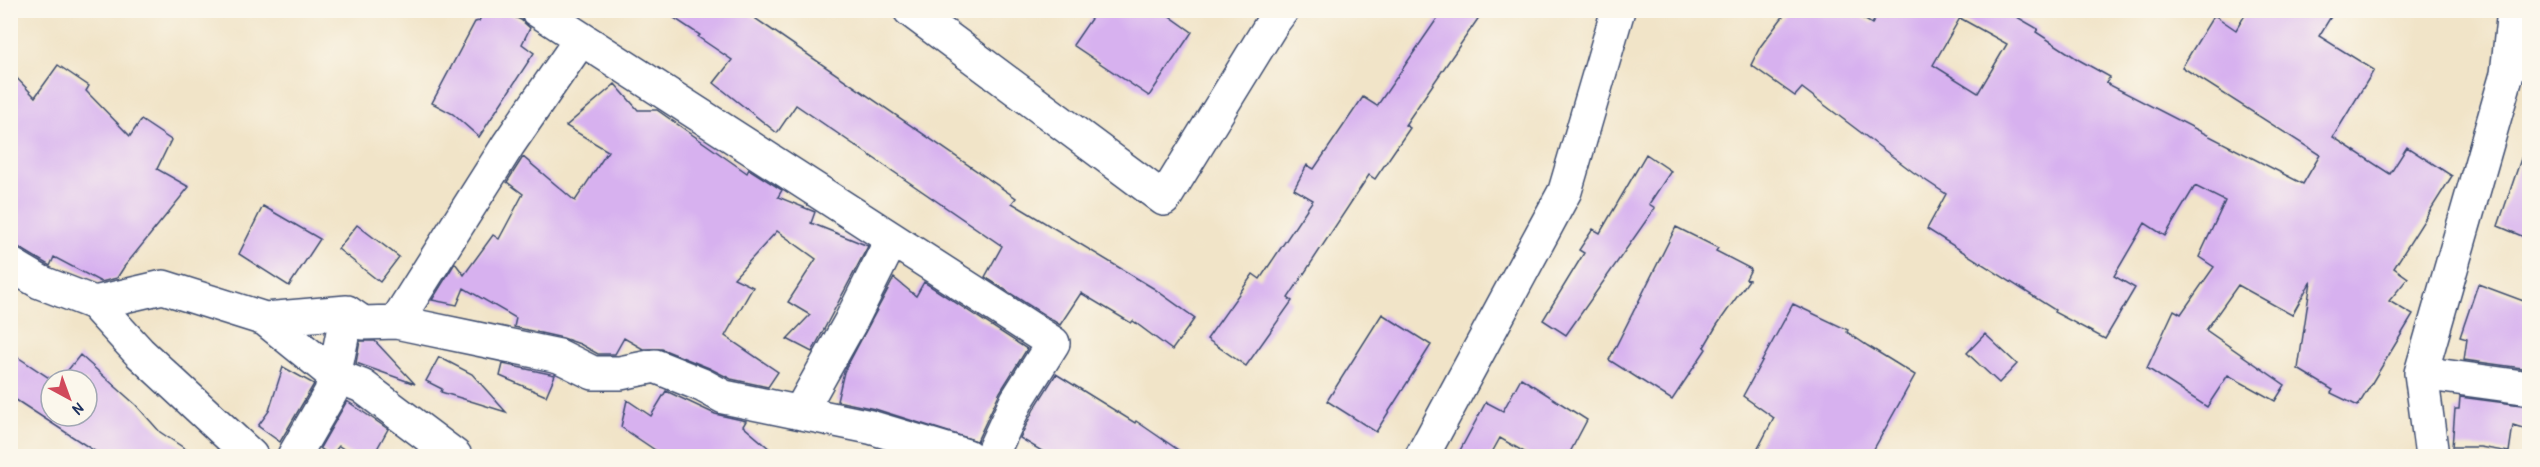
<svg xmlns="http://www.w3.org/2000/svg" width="2540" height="467" font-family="'Patrick Hand',sans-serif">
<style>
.building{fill:#d7b1ef;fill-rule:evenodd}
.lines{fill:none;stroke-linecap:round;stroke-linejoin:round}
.minor-casing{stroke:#3b4a6e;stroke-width:36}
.minor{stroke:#fff;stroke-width:33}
</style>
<rect width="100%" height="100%" fill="#fbf7ec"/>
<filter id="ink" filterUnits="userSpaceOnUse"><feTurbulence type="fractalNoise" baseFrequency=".0167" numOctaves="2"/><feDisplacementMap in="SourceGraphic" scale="12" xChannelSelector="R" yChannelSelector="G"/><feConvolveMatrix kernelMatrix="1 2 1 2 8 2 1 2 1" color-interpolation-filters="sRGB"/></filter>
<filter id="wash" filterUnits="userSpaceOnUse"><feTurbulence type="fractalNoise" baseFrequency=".008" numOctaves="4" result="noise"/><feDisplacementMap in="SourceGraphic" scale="24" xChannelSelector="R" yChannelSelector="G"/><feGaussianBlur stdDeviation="1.35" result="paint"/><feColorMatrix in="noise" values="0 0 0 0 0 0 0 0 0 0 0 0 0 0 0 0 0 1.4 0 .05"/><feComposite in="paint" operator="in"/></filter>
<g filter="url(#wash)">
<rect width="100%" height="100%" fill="#f1e4c8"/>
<g id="blocks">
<!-- building -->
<path class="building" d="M484 10H500L521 20 530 28 522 44 534 53 479 137 453 114 432 103 475 22 479 21Z
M662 10H743L1016 198 1012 203 1153 288 1195 318 1172 350 1133 321 1131 323 1081 293 1060 325 985 277 1002 246 796 105 777 133 714 83 732 60 698 37 700 35Z
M1097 10H1161L1192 32 1149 96 1073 45Z
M1443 10H1484L1405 125 1410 128 1375 179 1369 175 1288 298 1292 301 1246 366 1207 339 1253 274 1260 279 1313 200 1294 189 1307 165 1314 169 1363 97 1377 106Z
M1788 10H1849L1872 24 1881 10H2005L2038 29 2036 32 2079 60 2110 77 2106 83 2303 184 2320 155 2182 67 2214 15 2236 30 2248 10H2335L2319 36 2374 70 2333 137 2390 174 2407 147 2452 176 2394 268 2408 278 2389 301 2413 315 2358 406 2331 393 2333 390 2298 369 2311 281 2292 315 2238 285 2206 330 2285 385 2275 401 2228 375 2207 407 2147 368 2174 310 2181 314 2214 267 2199 257 2225 201 2195 186 2165 236 2145 223 2114 276 2135 288 2105 339 2054 312 2055 310 1927 229 1946 194 1913 172 1802 88 1795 96 1751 65 1760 47ZM1960 18 2007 44 1978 93 1933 65Z
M58 65 89 86 86 91 130 136 141 120 171 140 157 169 189 187 124 267 117 278 101 282 54 257 50 266 20 248 10 245V71L35 97Z
M615 84 638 110H657L747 173 749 169 782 190 778 197 815 212 811 223 868 246 812 352 787 339 810 315 788 302 816 259 777 231 734 278 753 287 725 336 778 372 768 387 731 379 709 368 662 349H643L624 338 615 354H598L580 344 563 338 514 327 516 318 464 288 457 305 432 300 455 263 464 275 493 235 499 239 523 194 507 182 523 157 575 201 608 151 566 126Z
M2525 147H2529V239L2498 226Z
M1646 154 1671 171 1649 204 1655 208 1566 335 1543 320 1584 253 1579 250 1593 229 1600 233Z
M263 206 320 239 289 286 239 254Z
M357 225 399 257 380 282 338 249Z
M1676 227 1718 248 1716 251 1751 269 1746 279 1749 280 1717 325 1704 347 1706 349 1672 400 1609 360Z
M894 278 916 296 924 282 1027 349 1000 392 977 441 875 409 837 401 844 372Z
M2478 284 2529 303V369L2464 360 2467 339 2460 337Z
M1793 304 1848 330 1847 332 1868 346 1915 375 1870 456H1754L1774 418 1743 396Z
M1382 314 1431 345 1376 432 1327 401Z
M1985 334 2017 364 1999 383 1967 353Z
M360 341H375L415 384 356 363Z
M10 352 52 380 51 416H87V380H60L80 355 136 405 160 432 196 456H102L10 396Z
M439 357 472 374 506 412 441 392 442 389 426 381Z
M503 364 555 375 546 396 500 376Z
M283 367 314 384 280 442 258 426 269 411Z
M1056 374 1135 423 1136 421 1187 456H1050L1020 438 1034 409Z
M1521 378 1587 420 1568 456H1531L1500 438 1490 456H1457L1486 402 1503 411Z
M666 391 715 414 746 421 743 426 778 456H664L621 427 627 400 651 416Z
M2460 397 2529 406V430L2513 425 2509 452 2480 447H2452L2455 409H2459Z
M347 401 388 429 373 456H354L339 446 331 456 320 448Z"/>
</g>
</g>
<g filter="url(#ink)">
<use href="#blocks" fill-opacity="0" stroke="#3b4a6e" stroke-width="1.5"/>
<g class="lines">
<!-- minor casing -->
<g class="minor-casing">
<path id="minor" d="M537 10 1053 343 1017 400 991 456
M910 10 1164 199 1273 22 1282 10
M10 264 40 282 94 303 163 287 265 319 334 375 362 386 455 456
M94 303 139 352 251 456
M265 319 347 312 363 323 396 322 559 356 593 373H620L655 366 702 385 724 397 870 427 967 456
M396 322 508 145 581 39
M2421 373 2530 388
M800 412 851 321 892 239
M294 456 331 392 347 312
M1422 456 1565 191 1618 10
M2432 456 2421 373 2507 74 2514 10"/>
</g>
<!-- minor -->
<use href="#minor" class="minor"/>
</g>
</g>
<!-- margin -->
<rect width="2540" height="467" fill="none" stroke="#fbf7ec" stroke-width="36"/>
<!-- north arrow -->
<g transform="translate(69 398) rotate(139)"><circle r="28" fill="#fbf7ec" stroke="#a1a7b3" stroke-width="1.5"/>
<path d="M0-4.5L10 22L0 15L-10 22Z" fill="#d1495b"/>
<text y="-9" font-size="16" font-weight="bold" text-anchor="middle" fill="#1b2f5e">N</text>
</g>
</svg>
